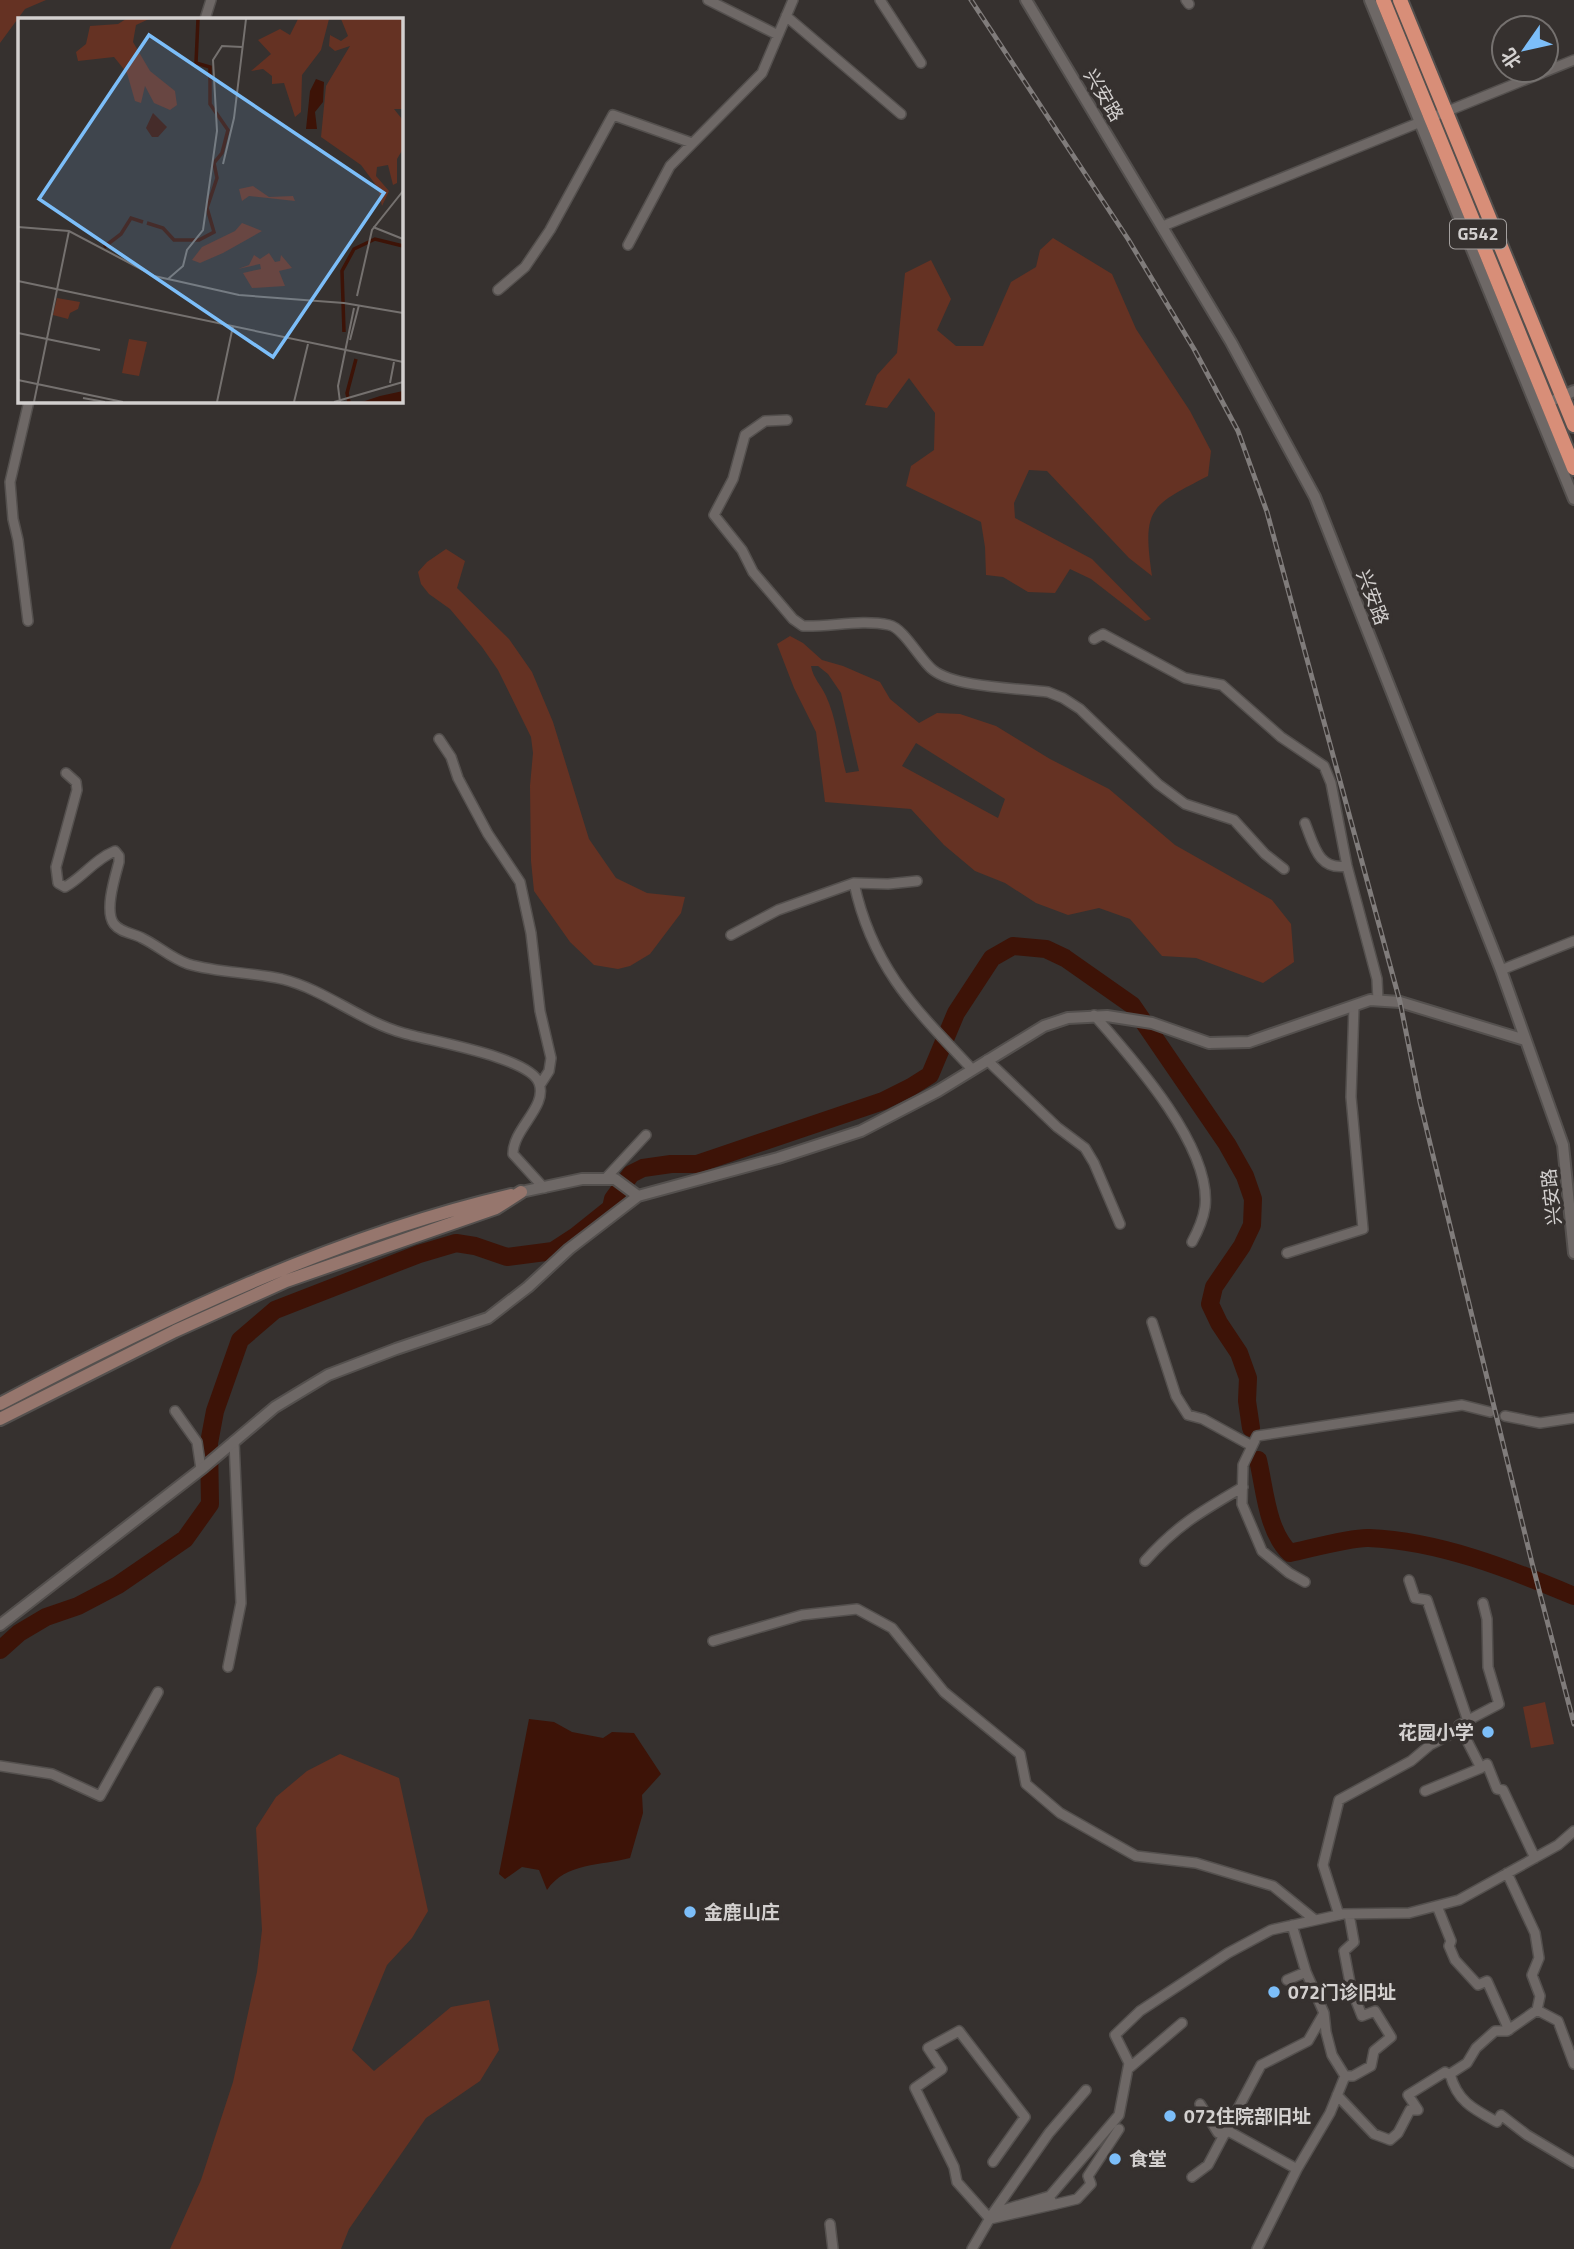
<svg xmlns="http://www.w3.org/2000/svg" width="1574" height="2249" font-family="'Titillium Web','Noto Sans SC',sans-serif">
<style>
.green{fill:#653223;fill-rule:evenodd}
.water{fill:#3d1307}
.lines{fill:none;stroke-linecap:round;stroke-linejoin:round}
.river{stroke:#3d1307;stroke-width:18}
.minor-casing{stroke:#54504e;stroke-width:12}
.tertiary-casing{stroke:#54504e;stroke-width:14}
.secondary-casing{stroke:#54504e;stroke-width:16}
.trunk-casing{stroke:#54504e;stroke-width:18}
.minor{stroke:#6e6866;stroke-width:9}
.tertiary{stroke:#6e6866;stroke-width:10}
.secondary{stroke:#96766d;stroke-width:12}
.trunk{stroke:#d88e78;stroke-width:14}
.rail-casing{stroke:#807c7b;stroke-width:5}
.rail{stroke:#36312f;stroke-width:2.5;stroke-dasharray:8;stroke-linecap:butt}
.poi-dot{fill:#7cbef9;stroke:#36312f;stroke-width:2.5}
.labels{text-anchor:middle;stroke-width:7;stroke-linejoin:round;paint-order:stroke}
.shield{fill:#36312f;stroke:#a4a09f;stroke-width:2}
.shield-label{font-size:18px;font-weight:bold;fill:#d3d0cf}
.street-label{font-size:19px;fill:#d3d0cf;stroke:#36312f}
.poi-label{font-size:19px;font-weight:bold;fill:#d3d0cf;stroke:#36312f;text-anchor:start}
.inset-river{fill:none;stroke:#3d1307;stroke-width:3.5}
.inset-road{fill:none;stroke:#75716f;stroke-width:2}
.view{fill:#7cbef9;fill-opacity:0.15;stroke:#7cbef9;stroke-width:3.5}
.inset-edge{fill:none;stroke:#d3d0cf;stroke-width:3.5}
</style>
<rect width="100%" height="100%" fill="#36312f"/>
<!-- green -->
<path class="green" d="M0 0H46L25 9 0 43Z
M1053 238 1112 274 1136 329 1190 411 1211 451 1208 476C1150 506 1142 508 1152 576L1129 558 1047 471 1029 470 1014 503 1015 518 1092 559 1151 619 1145 621 1091 579 1070 569 1055 593 1028 592 1003 577 986 575 985 547 981 522 906 486 911 466 934 450 935 413 909 378 887 408 865 405 877 375 897 353 905 273 931 260 951 299 937 330 956 346H983L1011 282 1036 267 1040 250Z
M446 549 465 561 457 588 509 639 532 672 553 722 589 839 616 878 647 893 685 897 681 913 650 954 630 966 618 969 594 965 570 942 534 891 531 861 530 786 533 753 531 737 498 670 482 647 450 609 429 594 421 584 418 572 427 562Z
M790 636 803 643 822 660 843 666 880 682 890 699 919 723 937 713 960 714 996 726 1050 759 1109 789 1175 845 1272 900 1291 924 1294 962 1263 983 1196 958 1162 956 1130 919 1099 908 1068 915 1036 903 1005 883 975 871 944 845 911 809 825 802 816 732 794 688 777 644ZM811 666H818L828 674 841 693 859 771 846 773C839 748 837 720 826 696 821 685 813 678 811 666ZM916 743 1005 799 998 818 902 766Z
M1545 1702 1554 1744 1531 1748 1523 1707Z
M340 1754 399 1778 428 1911 412 1938 387 1965 352 2050 374 2071 451 2007 489 2000 499 2050 480 2081 426 2118 349 2229 341 2249H170L201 2180 233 2082 257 1972 262 1930 256 1828 276 1797 307 1771Z"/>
<!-- water -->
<path class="water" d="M529 1719 554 1722 572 1732 603 1738 612 1732 634 1733 661 1774 642 1795 643 1813 630 1858C601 1866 566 1862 547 1890L539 1870 522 1867 505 1879 499 1874Z"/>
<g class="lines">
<!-- river -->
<path class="river" d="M1258 1460C1265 1490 1267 1531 1290 1553 1309 1549 1351 1537 1369 1538 1439 1541 1510 1569 1574 1596
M0 1650 19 1633 46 1617 78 1606 118 1585 185 1539 210 1504 209 1443 215 1411 240 1340 275 1310 419 1254 456 1243 475 1246 507 1257 553 1251 576 1236 611 1208 613 1199 631 1174 643 1168 671 1164H697L883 1101 911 1087 930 1075 956 1013 992 958 1013 946 1046 949 1065 958 1132 1005 1227 1144 1245 1176 1253 1199 1252 1225 1242 1246 1214 1287 1210 1304 1219 1323 1239 1353 1248 1378 1247 1401 1251 1428"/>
<!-- minor casing -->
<g class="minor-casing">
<path id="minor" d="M708 0 778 35
M880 0 921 63
M1186 0 1189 4
M786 16 901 114
M205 19 211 0
M1163 226 1574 60
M628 245 670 166 762 73 793 0
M498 290 525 267 550 230 613 115 692 143
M787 420 765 421 745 435 733 479 714 515 742 550 753 572 793 619 803 626C831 627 861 619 889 625 904 628 920 660 933 670 956 688 1019 688 1048 692L1063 698 1080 709 1158 784 1185 804 1234 820 1265 854 1284 869
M28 621 18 540 13 519 10 482 29 401
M1094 639 1103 634 1185 678 1222 685 1281 737 1324 766 1331 783 1347 866 1377 979 1378 1000
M439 739 451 757 458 778 488 834 520 882 531 933 540 1011 551 1058 549 1071 540 1085
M66 773 76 782 77 790 56 867 58 883 65 887C83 877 95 859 115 851L119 856V862C115 877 104 911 114 924 121 933 133 933 142 938 157 945 172 959 188 964 218 973 251 972 282 979 326 990 360 1021 403 1033 429 1041 530 1057 539 1083 548 1107 513 1128 513 1154L544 1188
M1305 823C1314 845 1318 871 1347 866
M854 883C872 967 915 1009 972 1069
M731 935 778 910 854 883 888 884 917 881
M1501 970 1574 941
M1094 1015C1132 1058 1212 1147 1205 1207 1203 1220 1198 1231 1192 1242
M987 1060 1057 1127 1085 1148 1094 1163 1120 1224
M605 1179 646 1135
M1287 1253 1363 1229 1351 1097 1354 1006
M1152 1322 1176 1396 1188 1415 1203 1419 1252 1446
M175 1411 197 1442 201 1469
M1505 1416 1540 1423 1574 1418
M1145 1561C1177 1525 1202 1511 1243 1487
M1409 1580 1415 1598 1427 1600 1468 1721
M1305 1582 1289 1573 1262 1551 1242 1504 1243 1465 1257 1436 1462 1405 1490 1412
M1483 1603 1487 1619 1488 1667 1499 1704 1459 1725 1481 1768 1487 1764 1497 1789 1503 1790 1535 1858
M713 1641 802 1615 857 1609 892 1628 944 1692 1020 1754 1026 1784 1060 1813 1136 1856 1196 1863 1273 1886 1315 1920
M228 1667 241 1603 234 1441
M0 1766 52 1774 100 1796 158 1692
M1425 1791 1481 1768
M1507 1873 1535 1933 1539 1958 1532 1975 1540 1996 1537 2010 1507 2031H1495L1476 2048 1467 2063 1450 2074C1457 2101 1473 2109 1497 2122L1501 2115 1527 2135 1574 2163
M1437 1906 1451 1941 1449 1946 1455 1960 1478 1985 1487 1981 1509 2030
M1339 1915 1323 1865 1339 1800 1411 1761 1430 1745 1461 1729
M1287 1980 1306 1972
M1537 2010 1558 2021 1574 2064
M1128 2069 1182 2023
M1345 2076H1353L1371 2066 1374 2051 1391 2037 1375 2011 1362 2016 1351 1988 1344 1951 1354 1942 1349 1914
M1337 2095 1374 2134 1390 2140 1398 2133 1410 2110H1418L1408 2095 1445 2072 1451 2076
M1200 2104 1218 2133 1230 2132 1297 2169 1330 2113 1345 2076 1332 2055 1326 2032 1324 2013 1306 1972 1292 1925
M993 2162 1025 2117 959 2031 928 2048 942 2069 915 2088 954 2167 957 2182 990 2219 1052 2205 1050 2196
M1192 2177 1208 2165 1261 2065 1308 2041 1323 2015
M1052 2205 1077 2199 1091 2184 1088 2176 1119 2129
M993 2213 1049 2133 1086 2090
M830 2224 833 2249
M972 2249 993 2213 1050 2196 1119 2115 1129 2063 1115 2035 1140 2011 1228 1953 1271 1930 1343 1914 1409 1913 1459 1900 1558 1845 1574 1831
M1257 2249 1297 2169"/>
</g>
<!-- tertiary casing -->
<g class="tertiary-casing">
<path id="tertiary" d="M1026 0 1231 342 1315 497 1501 970 1563 1145 1574 1253
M1370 0 1574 499
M1556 399 1574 391
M521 1192 582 1179H615L638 1196
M0 1625 204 1467 275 1407 328 1375 396 1349 488 1318 528 1287 569 1249 638 1196 778 1158 861 1131 938 1091 1044 1026 1068 1018 1107 1016 1152 1023 1209 1043 1249 1042 1370 1000 1400 1002 1525 1040"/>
</g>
<!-- secondary casing -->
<g class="secondary-casing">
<path id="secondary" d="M0 1404C159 1320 335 1236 511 1195
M0 1419 175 1331 286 1281 496 1208 521 1192"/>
</g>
<!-- trunk casing -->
<g class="trunk-casing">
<path id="trunk" d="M1383 0 1574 468
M1400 0 1574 425"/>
</g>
<!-- minor -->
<use href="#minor" class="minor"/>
<!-- tertiary -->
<use href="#tertiary" class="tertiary"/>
<!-- secondary -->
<use href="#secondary" class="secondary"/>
<!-- trunk -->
<use href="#trunk" class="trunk"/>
<!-- rail casing -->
<g class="rail-casing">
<path id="rail" d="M971 0 1128 239 1194 349 1238 431 1267 512 1400 1002 1420 1102 1532 1563 1574 1724"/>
</g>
<!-- rail -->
<use href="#rail" class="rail"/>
</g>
<!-- markers -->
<g class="poi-dot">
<circle cx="1488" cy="1732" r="7"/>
<circle cx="690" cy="1912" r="7"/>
<circle cx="1274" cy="1992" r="7"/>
<circle cx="1170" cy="2116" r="7"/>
<circle cx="1115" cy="2159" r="7"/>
</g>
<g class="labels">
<!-- shield labels -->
<rect class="shield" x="1450" y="219.5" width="56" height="29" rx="5"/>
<g class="shield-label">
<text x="1478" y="240">G542</text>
</g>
<!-- street labels -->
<g class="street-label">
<text transform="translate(1104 95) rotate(59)" y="7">兴安路</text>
<text transform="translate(1373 597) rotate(69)" y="7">兴安路</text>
<text transform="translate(1551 1197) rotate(-96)" y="7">兴安路</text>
</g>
<!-- poi labels -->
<g class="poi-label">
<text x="1474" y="1739" text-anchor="end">花园小学</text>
<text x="704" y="1919">金鹿山庄</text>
<text x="1288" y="1999">072门诊旧址</text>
<text x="1184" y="2123">072住院部旧址</text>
<text x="1129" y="2166">食堂</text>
</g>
</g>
<!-- overview -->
<g transform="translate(18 18)">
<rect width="385" height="385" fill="#36312f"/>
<path d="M108 1H131L118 7 115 24 132 53 157 73 159 87 152 92 136 85 127 68 123 85 117 83 109 55 96 39 60 43 58 34 68 26 72 8 100 6ZM280 1H311L303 32 284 57 283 94 277 99 266 65 254 66V58L245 51 233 53 253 36 240 22 262 11 272 17ZM323 1H385V91H376L384 101 385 131 379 141V165L375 167 370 147 359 149 358 158 371 173 364 188 360 170 343 147 303 119 308 68 332 28 317 33 311 28 312 17 323 23 330 18ZM235 168 251 179 275 178 277 183 231 178 224 183 221 171ZM224 205 244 213 205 235 182 245 174 242 184 229 217 213ZM251 235 257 244 262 243 263 237 274 250 261 253 267 268 234 270 225 255 243 251 242 246 220 251 231 247 236 237 242 241ZM39 280 62 284 60 291 52 295 50 301 35 297ZM111 321 129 324 121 358 104 355Z" fill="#653223"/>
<path d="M298 61 306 64 305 84 297 94 299 111H288L292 73ZM135 95 149 109 140 119H134L128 110ZM385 373V384H344L362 378Z" fill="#3d1307"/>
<path class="inset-river" d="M129 205 145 210 156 222H181L196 214 189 190 199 160 196 145 204 135 210 112 192 86V49L178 45 180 1M86 229 103 216 113 200 125 204M326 314 324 253 336 231 357 221 385 228M331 384 329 375 338 341"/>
<path class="inset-road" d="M205 146 216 100 228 1M0 209 51 213 136 258 159 263 221 277 326 285 385 295M355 209 385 221M150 261 165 248 169 232 185 212 199 113 195 42 204 28 224 29M0 263 385 344M339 278 354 212 385 173M0 315 82 332M332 322 341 287M0 362 105 384M372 365 376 344M65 380 87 384M16 384 51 213M199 384 215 308M276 384 290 326M316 384 385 364M322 384 320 368 336 290"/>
<path class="view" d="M131 17 366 175 255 339 21 181Z"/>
<rect width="385" height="385" class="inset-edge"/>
</g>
<!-- north arrow -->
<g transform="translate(1525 49) rotate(236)"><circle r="33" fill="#36312f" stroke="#75716f" stroke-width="2"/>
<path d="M0-5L12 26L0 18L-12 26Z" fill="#7cbef9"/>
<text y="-10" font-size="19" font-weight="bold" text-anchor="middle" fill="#d3d0cf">北</text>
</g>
</svg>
